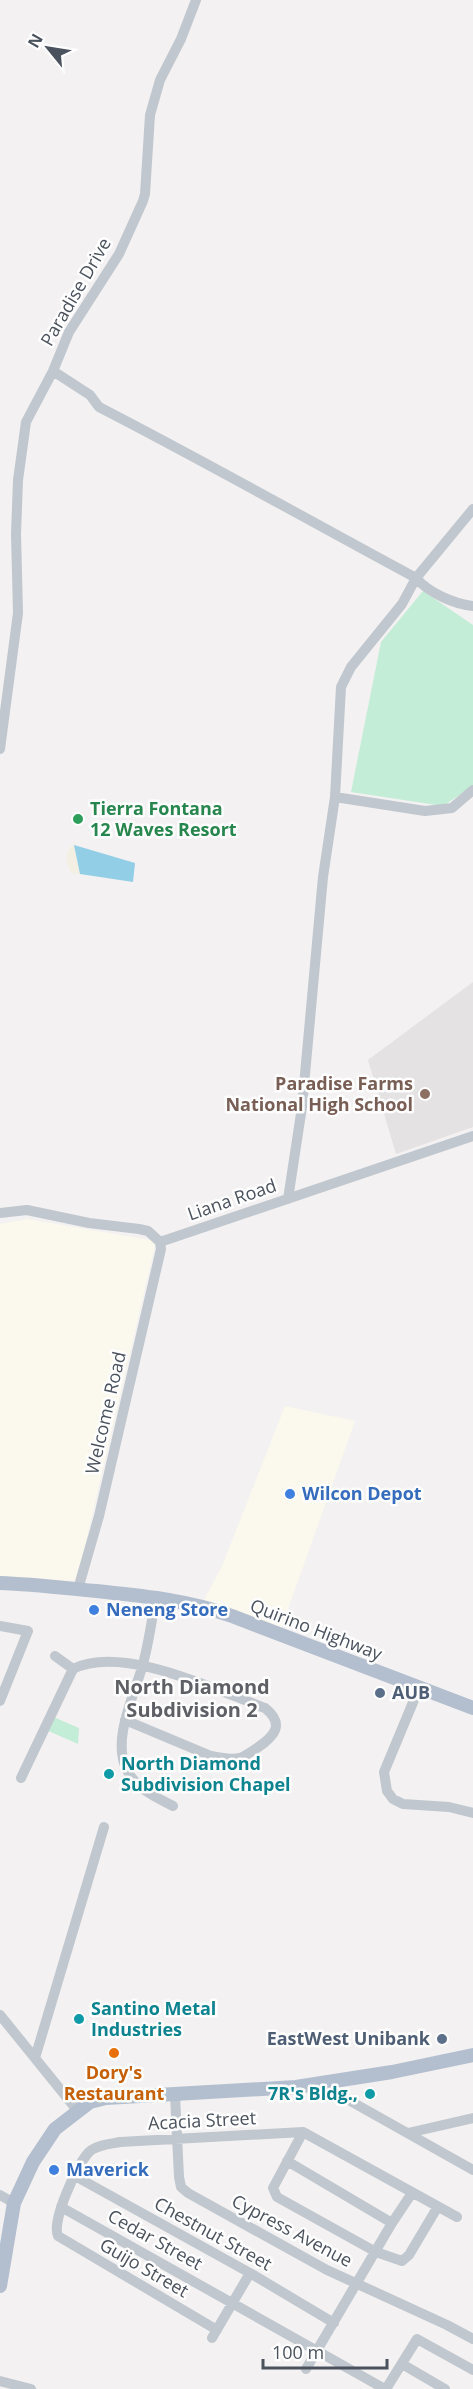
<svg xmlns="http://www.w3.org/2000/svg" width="473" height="2389" font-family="'Open Sans',sans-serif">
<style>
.commercial{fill:#fbf8ed}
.education{fill:#e4e2e2}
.green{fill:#c3edd7}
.sand{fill:#f3efe3}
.water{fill:#93cee7}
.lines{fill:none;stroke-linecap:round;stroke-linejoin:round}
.minor{stroke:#c0c7ce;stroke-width:10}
.major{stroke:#b3bece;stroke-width:14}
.leisure-dot{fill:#2e9e5b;stroke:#fff;stroke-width:2}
.education-dot{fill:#8d6e63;stroke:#fff;stroke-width:2}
.shop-dot{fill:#3f7fe0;stroke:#fff;stroke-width:2}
.service-dot{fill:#5c6f8a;stroke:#fff;stroke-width:2}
.culture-dot{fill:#0f9aa8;stroke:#fff;stroke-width:2}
.food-dot{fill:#e8710a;stroke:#fff;stroke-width:2}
.labels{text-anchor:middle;stroke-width:5;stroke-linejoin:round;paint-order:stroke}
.street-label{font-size:18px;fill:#4a525d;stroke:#fff}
.leisure-label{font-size:18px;font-weight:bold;fill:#27864d;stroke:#fff;text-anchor:start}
.education-label{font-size:18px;font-weight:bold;fill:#785e54;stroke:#fff;text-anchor:end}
.shop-label{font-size:18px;font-weight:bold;fill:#366cbe;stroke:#fff;text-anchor:start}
.service-label{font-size:18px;font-weight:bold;fill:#4e5e75;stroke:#fff;text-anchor:start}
.culture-label{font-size:18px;font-weight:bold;fill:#0d838f;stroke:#fff;text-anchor:start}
.food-label{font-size:18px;font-weight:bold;fill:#c56008;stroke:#fff}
.neighbourhood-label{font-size:20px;font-weight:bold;fill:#5e6065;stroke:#fff}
</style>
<rect width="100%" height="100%" fill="#f3f1f1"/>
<!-- commercial -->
<path class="commercial" d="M27 1219 156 1241 77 1580 0 1584V1224Z
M285 1406 355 1421 281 1629 204 1600 222 1566Z"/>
<!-- education -->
<path class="education" d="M473 982V1127L396 1154 368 1060Z"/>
<!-- green -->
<path class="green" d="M423 591 473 625V786L443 806 351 792 381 642Z
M51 1716 79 1728 78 1744 44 1729Z"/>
<!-- sand -->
<path class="sand" d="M74 845 81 850 80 874 71 873 66 859 69 848Z"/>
<!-- water -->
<path class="water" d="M74 845 135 863 133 882 80 874Z"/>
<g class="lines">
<!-- minor -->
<path class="minor" d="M53 371 90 395 99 407C206 462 310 521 416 578 429 593 454 604 473 606
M0 749 18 613 16 534 18 480 26 422 53 371 69 332 119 254 143 201 145 194 150 115 160 80 181 39 196 0
M335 797 425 811 452 808 473 790
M288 1199 302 1107 323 877 335 797 341 687 351 667 402 604 416 578 473 509
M0 1213 27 1210 89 1223 139 1229 148 1231 160 1242
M160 1242 473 1136
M78 1589 99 1516 161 1249 160 1242
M156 1596C152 1619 149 1642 143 1664 135 1694 111 1740 127 1770 136 1789 156 1797 173 1806
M0 1626 28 1631 0 1701
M55 1656 73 1669
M419 1688 384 1772 387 1791 393 1799 403 1804 449 1807 473 1813
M21 1778 73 1669C122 1644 216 1690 265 1708 285 1724 275 1736 257 1748 252 1751 246 1756 240 1758 230 1760 221 1758 211 1756L125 1720
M0 2015 77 2110
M35 2058 104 1827
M320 2084 473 2170
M175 2095 179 2177 181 2187 188 2193 327 2270 447 2325 473 2339
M303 2132 273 2188 277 2197 376 2252 402 2261 409 2255 437 2208
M408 2133 473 2118
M287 2161 392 2223
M75 2176 250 2273 334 2323
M0 2195 14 2203
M61 2207 385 2389
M217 2330 58 2236C51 2221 77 2165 89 2152 96 2145 110 2144 120 2142L303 2132 457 2217
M212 2338 250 2273
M402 2364 445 2389
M306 2369 392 2223 412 2193
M0 2381 31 2389
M386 2389 417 2339 473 2370"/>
<!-- major -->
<path class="major" d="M0 1583C32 1584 64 1588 96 1591 143 1596 187 1600 232 1616L473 1708
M0 2286 14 2203 33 2162 55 2129 90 2102 106 2098 296 2087 392 2072 473 2055"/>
</g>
<!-- markers -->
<circle class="leisure-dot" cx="78" cy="819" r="6"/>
<circle class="education-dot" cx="425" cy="1094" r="6"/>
<g class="shop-dot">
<circle cx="290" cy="1494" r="6"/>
<circle cx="94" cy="1610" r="6"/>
<circle cx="54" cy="2170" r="6"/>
</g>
<g class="service-dot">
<circle cx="380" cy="1693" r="6"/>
<circle cx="442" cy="2039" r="6"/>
</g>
<g class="culture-dot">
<circle cx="109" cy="1774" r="6"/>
<circle cx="79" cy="2019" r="6"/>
<circle cx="370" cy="2094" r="6"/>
</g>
<circle class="food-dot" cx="114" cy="2053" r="6"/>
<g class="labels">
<!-- street labels -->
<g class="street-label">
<text transform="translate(76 292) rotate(-60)" y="6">Paradise Drive</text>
<text transform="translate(232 1200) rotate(-19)" y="6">Liana Road</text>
<text transform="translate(106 1413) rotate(-77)" y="6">Welcome Road</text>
<text transform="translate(316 1630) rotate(21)" y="6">Quirino Highway</text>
<text transform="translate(202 2121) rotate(-3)" y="6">Acacia Street</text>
<text transform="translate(292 2231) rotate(28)" y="6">Cypress Avenue</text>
<text transform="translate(213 2234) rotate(29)" y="6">Chestnut Street</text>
<text transform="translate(155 2240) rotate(29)" y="6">Cedar Street</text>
<text transform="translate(144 2268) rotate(30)" y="6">Guijo Street</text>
</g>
<!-- leisure labels -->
<g class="leisure-label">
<text x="90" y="815">Tierra Fontana<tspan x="90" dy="21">12 Waves Resort</tspan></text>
</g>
<!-- education labels -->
<g class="education-label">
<text x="413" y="1090">Paradise Farms<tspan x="413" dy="21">National High School</tspan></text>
</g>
<!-- shop labels -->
<g class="shop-label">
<text x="302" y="1500">Wilcon Depot</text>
<text x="106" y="1616">Neneng Store</text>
<text x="66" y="2176">Maverick</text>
</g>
<!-- service labels -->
<g class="service-label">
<text x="392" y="1699">AUB</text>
<text x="430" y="2045" text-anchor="end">EastWest Unibank</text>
</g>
<!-- culture labels -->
<g class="culture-label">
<text x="121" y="1770">North Diamond<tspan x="121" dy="21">Subdivision Chapel</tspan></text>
<text x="91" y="2015">Santino Metal<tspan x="91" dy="21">Industries</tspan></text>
<text x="358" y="2100" text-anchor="end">7R's Bldg.,</text>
</g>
<!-- food labels -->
<g class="food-label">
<text x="114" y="2079">Dory's<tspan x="114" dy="21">Restaurant</tspan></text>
</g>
<!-- neighbourhood labels -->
<g class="neighbourhood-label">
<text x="192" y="1694">North Diamond<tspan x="192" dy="23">Subdivision 2</tspan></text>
</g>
</g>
<!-- north arrow -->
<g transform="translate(48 48) rotate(300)" stroke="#ffffff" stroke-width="4.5" paint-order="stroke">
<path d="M0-4.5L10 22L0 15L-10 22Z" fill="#4a525d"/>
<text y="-9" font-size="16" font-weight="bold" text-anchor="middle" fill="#4a525d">N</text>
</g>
<!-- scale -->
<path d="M263 2359v9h124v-9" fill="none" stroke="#4a525d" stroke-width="3"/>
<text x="272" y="2359" font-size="18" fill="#4a525d" stroke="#ffffff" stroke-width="4.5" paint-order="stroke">100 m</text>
</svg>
